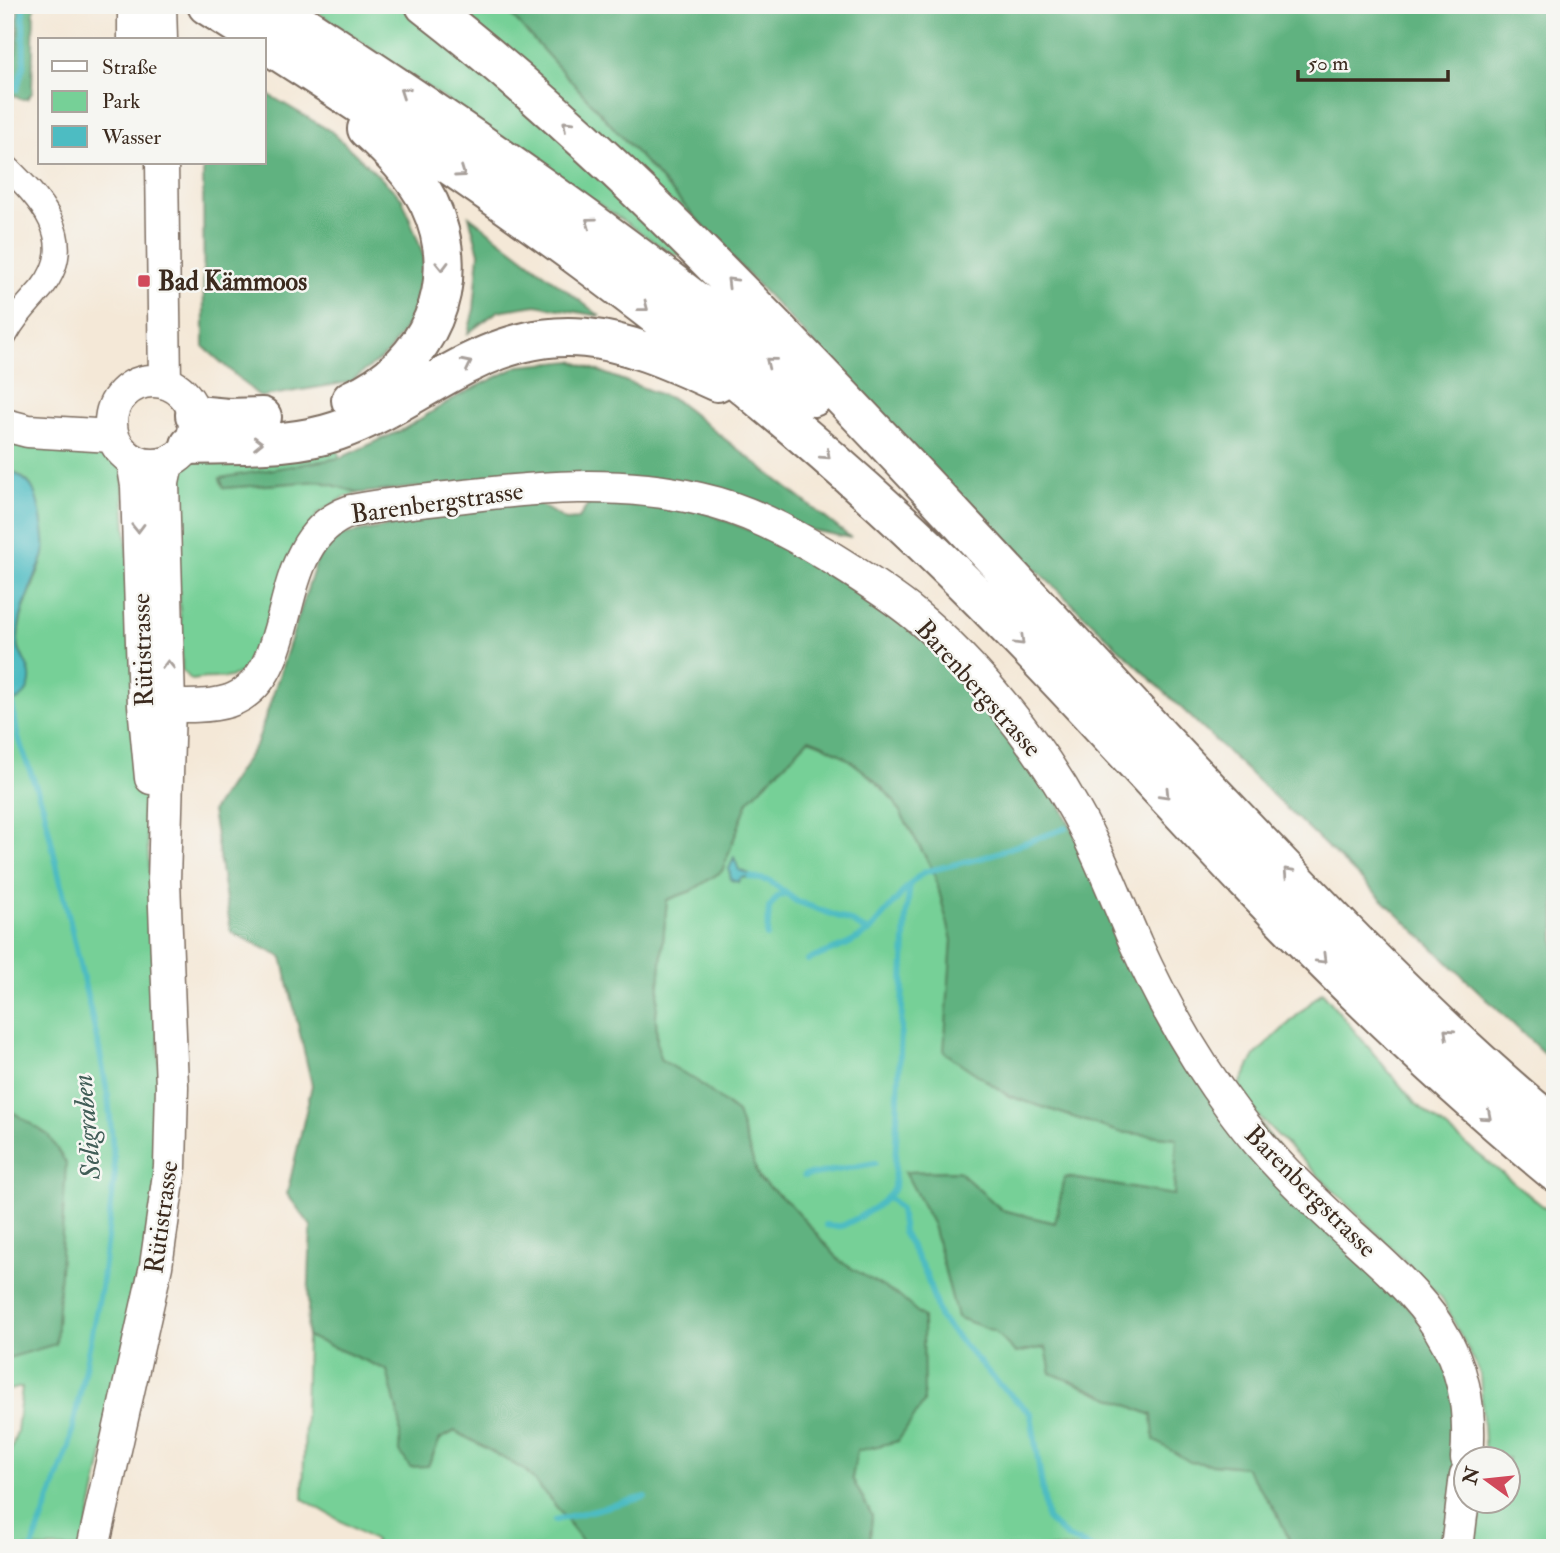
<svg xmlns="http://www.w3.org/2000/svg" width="1560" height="1553" font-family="'IM FELL Double Pica',serif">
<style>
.green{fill:#76d097;stroke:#587d5a;stroke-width:2}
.forest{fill:#60b280;stroke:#4e6e4f;stroke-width:2}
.water{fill:#4dbcc2;stroke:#447370;stroke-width:2}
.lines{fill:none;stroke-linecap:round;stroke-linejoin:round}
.stream{stroke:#4dbcc2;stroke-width:6}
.street-casing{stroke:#7c6c5f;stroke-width:26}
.secondary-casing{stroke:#7c6c5f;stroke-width:35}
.highway-casing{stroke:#7c6c5f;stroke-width:42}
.street{stroke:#fff;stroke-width:23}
.secondary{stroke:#fff;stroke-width:32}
.highway{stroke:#fff;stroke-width:38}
.oneway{stroke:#a79f9a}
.poi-dot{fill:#d1495b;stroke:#f6f6f2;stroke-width:2.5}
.labels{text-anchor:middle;stroke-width:5;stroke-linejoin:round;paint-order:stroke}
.poi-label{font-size:26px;font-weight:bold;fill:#3b2a1e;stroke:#f6f6f2;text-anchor:start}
.street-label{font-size:26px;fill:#3b2a1e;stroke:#f6f6f2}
.water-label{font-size:28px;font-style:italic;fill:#415d57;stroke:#f6f6f2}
</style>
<rect width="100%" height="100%" fill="#f6f6f2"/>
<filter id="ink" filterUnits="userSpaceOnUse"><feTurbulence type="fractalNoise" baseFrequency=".0143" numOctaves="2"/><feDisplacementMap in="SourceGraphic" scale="14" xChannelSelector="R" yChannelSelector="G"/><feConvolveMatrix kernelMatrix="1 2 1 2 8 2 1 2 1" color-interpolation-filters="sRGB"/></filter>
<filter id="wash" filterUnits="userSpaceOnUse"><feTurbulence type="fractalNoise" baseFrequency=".00686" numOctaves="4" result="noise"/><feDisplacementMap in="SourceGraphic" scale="28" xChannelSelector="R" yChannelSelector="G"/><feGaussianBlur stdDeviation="1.57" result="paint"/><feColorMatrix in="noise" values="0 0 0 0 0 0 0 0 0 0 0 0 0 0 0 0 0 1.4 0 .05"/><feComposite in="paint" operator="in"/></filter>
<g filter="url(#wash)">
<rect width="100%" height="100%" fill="#f4e8d7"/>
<!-- green -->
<path class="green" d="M307 5H502L735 261 672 254Z
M5 438 109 451 122 464 137 708 156 953 161 1124 156 1206 83 1548H5V1469L17 1431 22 1387 5 1391V1359L56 1343 48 1135 5 1107V705L12 703 30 675C27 662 17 652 18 639 19 609 36 585 43 556 46 542 39 492 28 482 22 476 13 472 5 467Z
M335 444 340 458 220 479 224 488 319 481 360 493 345 497 317 514 258 650C236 688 228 674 192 680L182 671 175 476 179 469 200 454Z
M809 739C841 750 872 775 894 801L934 872 952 940 945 1052 1009 1096 1119 1132 1177 1138 1174 1196 1065 1177 1055 1223 1002 1210 958 1171 905 1172 933 1225 957 1317 994 1331 1016 1353 1046 1347 1051 1373 1152 1415 1190 1462 1245 1467 1278 1515 1293 1548H869L872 1516 852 1478 857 1450 898 1441 900 1297 841 1262 791 1205 759 1179 737 1113 660 1059 657 1043 656 1016 667 900 691 891 722 871 748 801Z
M1322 992 1415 1103 1555 1216V1548H1476L1481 1501 1508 1500V1458H1485L1480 1373 1441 1297 1256 1114 1239 1086 1255 1055Z
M307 1336 387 1370 400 1422V1452L428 1466 440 1439 455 1431 526 1471 561 1512 587 1548H374L375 1541 303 1499Z"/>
<!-- forest -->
<path class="forest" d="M18 5H34L32 93 27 99H20L5 89 13 66 18 38Z
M502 5H1555V1064L962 499 735 261Z
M264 92 332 132 402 198 424 257 419 309 387 354 350 382 260 397 204 347 203 163H264Z
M469 216 600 316 536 305 498 311 468 333 474 309 479 253Z
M572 361 675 400 851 538 535 476 360 493 319 481 224 488 220 478 340 458 402 430 458 396 519 366Z
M595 495 690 506 857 574 1017 724 1169 1012 1458 1367 1457 1548H1293L1278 1515 1245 1467 1190 1462 1154 1440 1152 1415 1051 1373 1046 1347 1016 1353 994 1331 957 1317 933 1225 905 1172 958 1171 1002 1210 1055 1223 1065 1177 1174 1195 1177 1138 1119 1132 1009 1096 944 1052 952 940 934 872 894 801C872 775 841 750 809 739L748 801 722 871 691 891 667 900 656 1016 657 1043 660 1059 697 1081 737 1113 759 1179 791 1205 841 1262 900 1297 923 1317 924 1402 898 1441 857 1451 852 1478 872 1516 869 1548H587L561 1512 526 1471 455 1431 440 1439 428 1466 410 1467 400 1452V1422L387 1370 307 1336 311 1226 287 1194 312 1085 282 957 231 932 212 811 257 743 317 560 333 537 528 498 566 520 578 519Z
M5 1107 48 1135 66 1163 56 1344 5 1359Z"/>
<!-- water -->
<path class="water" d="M5 467C14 473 25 478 31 486 39 497 46 540 44 554 43 560 38 568 36 574 28 595 18 617 18 641 17 657 35 667 29 686 26 696 15 702 5 705Z
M734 857 739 870 749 874V877L741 878 738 882 731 880 729 869Z"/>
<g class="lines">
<!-- stream -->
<path class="stream" d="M17 89 24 63 23 5
M12 703 18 738 43 806 98 1043 108 1096 115 1172 101 1288 69 1447 32 1548
M750 877 770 881 796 901 850 921 869 932
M767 936 769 908 778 896 785 894
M808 960 848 944 869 932 910 884 924 872 985 857 1066 828
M804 1176 875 1163
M888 1197 900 1209 903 1232 926 1274 940 1318 997 1382 1031 1414 1047 1519 1067 1537 1091 1548
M826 1225C832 1226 838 1228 844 1225 857 1219 890 1201 894 1187L906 917 910 884
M555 1520 645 1497"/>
</g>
</g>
<g filter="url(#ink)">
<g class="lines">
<!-- street casing -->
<g class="street-casing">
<path id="street" d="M5 165C39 198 80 239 42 288 28 304 15 317 5 336"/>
</g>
<!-- secondary casing -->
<g class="secondary-casing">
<path id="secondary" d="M134 5V40
M160 5 161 40
M162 163 165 382
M111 423a42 42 0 1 1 84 0a42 42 0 1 1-84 0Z
M5 425 28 431 112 436
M133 461 137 486 144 705 151 778
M144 705C171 705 203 709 229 701 304 675 265 541 351 511 386 504 421 501 456 497 538 487 619 480 700 499 746 509 787 531 827 555 857 574 887 592 915 615 975 664 1037 742 1075 810 1099 852 1116 899 1136 944 1163 1004 1195 1060 1235 1113 1266 1155 1303 1191 1341 1226 1419 1296 1477 1343 1467 1458
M93 1548 156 1266 170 1167 172 1086 164 881 169 705 163 483 167 464
M1457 1548 1466 1475"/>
</g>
<!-- highway casing -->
<g class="highway-casing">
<path id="highway" d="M207 5 262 40
M272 5C459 126 644 252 813 397
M425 5C558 108 678 227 795 348 940 497 1079 652 1222 803 1329 916 1435 1028 1555 1127
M264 42C490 186 709 344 905 526 1025 638 1134 763 1247 882 1344 984 1446 1082 1555 1172
M351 400C428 366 467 283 429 203 414 174 391 151 367 129
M195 415 228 418 262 417
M190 445C239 443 290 447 337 431 378 417 413 393 450 373 555 314 615 335 717 382"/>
</g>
<!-- street -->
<use href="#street" class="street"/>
<!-- secondary -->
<use href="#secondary" class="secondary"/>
<!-- highway -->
<use href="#highway" class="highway"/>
</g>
<!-- one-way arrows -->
<defs><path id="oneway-chevron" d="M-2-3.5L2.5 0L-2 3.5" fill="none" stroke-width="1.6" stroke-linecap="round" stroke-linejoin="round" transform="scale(1.75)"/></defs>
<g class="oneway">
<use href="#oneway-chevron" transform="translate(404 92) rotate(-146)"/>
<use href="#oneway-chevron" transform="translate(567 125) rotate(-137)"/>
<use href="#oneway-chevron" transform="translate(461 173) rotate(35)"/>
<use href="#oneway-chevron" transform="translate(590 222) rotate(-144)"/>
<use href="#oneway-chevron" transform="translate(442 266) rotate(89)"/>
<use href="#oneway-chevron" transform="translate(731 282) rotate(-135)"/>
<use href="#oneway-chevron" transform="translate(644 307) rotate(38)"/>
<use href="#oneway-chevron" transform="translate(770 362) rotate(-141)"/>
<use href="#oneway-chevron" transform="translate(467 364) rotate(-26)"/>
<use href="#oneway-chevron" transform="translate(258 443) rotate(-1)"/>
<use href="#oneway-chevron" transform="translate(826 455) rotate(42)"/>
<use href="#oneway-chevron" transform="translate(138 528) rotate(89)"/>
<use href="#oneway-chevron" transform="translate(1020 641) rotate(45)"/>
<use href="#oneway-chevron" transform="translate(168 665) rotate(-91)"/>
<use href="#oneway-chevron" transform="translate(1165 794) rotate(46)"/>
<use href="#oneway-chevron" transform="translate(1288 872) rotate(-133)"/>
<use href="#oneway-chevron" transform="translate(1322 959) rotate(45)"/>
<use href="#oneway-chevron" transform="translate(1448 1033) rotate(-137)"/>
<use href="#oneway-chevron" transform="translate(1487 1116) rotate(41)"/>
</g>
</g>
<!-- markers -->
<rect class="poi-dot" x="137" y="274" width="14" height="14" rx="3.5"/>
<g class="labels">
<!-- poi labels -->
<g class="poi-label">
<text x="158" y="290">Bad Kämmoos</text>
</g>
<!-- street labels -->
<g class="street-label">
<text transform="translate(437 502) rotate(-8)" y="9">Barenbergstrasse</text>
<text transform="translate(142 650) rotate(-92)" y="9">Rütistrasse</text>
<text transform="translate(979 688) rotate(48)" y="9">Barenbergstrasse</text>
<text transform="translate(1311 1191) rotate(45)" y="9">Barenbergstrasse</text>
<text transform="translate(161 1217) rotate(-82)" y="9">Rütistrasse</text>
</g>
<!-- water labels -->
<g class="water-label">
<text transform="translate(86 1127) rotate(-95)" y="10">Seligraben</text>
</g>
</g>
<!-- margin -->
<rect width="1560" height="1553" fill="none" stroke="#f6f6f2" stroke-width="28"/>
<!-- legend -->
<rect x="38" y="38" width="228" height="126" fill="#f6f6f2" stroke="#aba49d" stroke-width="2"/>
<rect x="52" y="61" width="35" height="10" fill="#ffffff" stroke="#aba49d" stroke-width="2"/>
<text x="102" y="74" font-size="21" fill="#3b2a1e">Straße</text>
<rect x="52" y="91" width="35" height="21" fill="#76d097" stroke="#aba49d" stroke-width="2"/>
<text x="102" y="108" font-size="21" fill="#3b2a1e">Park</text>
<rect x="52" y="126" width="35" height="21" fill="#4dbcc2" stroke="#aba49d" stroke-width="2"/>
<text x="102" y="144" font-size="21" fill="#3b2a1e">Wasser</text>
<!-- north arrow -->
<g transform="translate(1487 1480) rotate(285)"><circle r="33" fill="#f6f6f2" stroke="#aba49d" stroke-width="2"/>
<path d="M0-5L12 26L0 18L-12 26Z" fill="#d1495b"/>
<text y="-10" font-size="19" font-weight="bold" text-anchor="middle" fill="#3b2a1e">N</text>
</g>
<!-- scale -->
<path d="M1298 70v10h150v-10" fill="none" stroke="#3b2a1e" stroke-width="3.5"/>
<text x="1308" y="70" font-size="21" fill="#3b2a1e" stroke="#f6f6f2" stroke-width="5" paint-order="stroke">50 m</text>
</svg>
